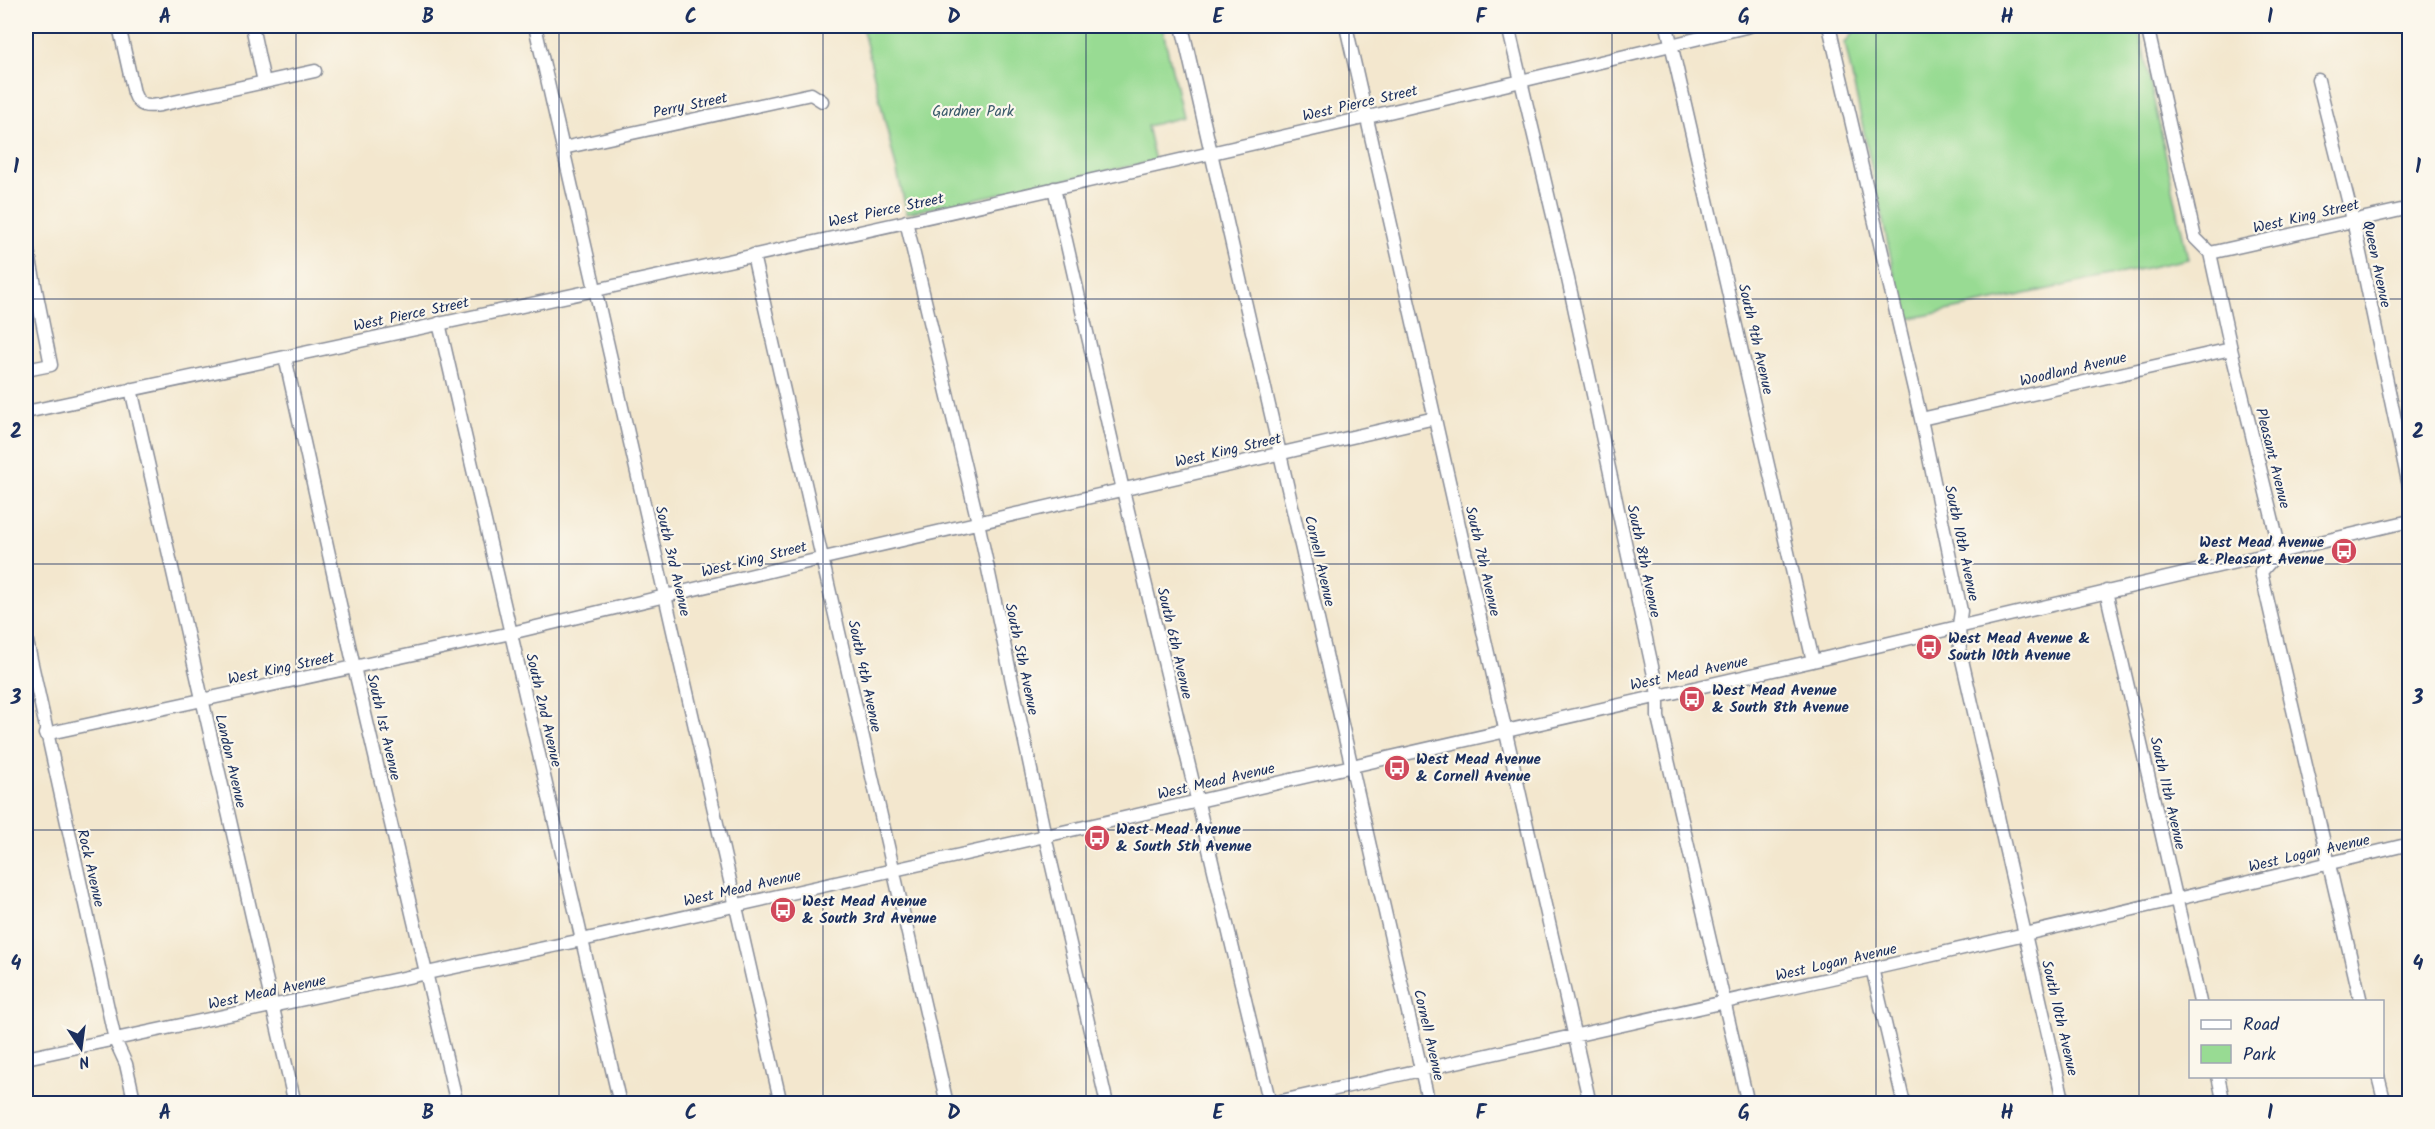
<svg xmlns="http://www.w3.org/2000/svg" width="2435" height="1129" font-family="Kalam,sans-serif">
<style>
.green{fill:#98db93;stroke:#5a8578;stroke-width:1.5}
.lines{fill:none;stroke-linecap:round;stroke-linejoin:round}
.minor-casing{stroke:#878b96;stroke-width:15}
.minor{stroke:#fff;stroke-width:12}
.grid{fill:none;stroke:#1b2f5e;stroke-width:1.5;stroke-opacity:0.55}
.labels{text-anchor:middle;stroke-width:4.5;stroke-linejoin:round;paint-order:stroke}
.street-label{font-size:15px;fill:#1b2f5e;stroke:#fbf7ec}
.park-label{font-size:15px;fill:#3a5a6b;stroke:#fbf7ec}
.poi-label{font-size:15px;font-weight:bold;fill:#1b2f5e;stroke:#fbf7ec;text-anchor:start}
.neatline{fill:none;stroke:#1b2f5e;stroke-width:2}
.grid-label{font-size:20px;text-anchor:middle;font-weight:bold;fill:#1b2f5e}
</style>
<rect width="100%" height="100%" fill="#fbf7ec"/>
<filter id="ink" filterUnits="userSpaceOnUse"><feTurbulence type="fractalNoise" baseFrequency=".0167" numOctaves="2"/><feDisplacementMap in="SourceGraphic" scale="12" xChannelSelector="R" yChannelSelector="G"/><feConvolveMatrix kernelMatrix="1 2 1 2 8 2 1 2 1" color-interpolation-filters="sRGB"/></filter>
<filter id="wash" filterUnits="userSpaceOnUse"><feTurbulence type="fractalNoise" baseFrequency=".008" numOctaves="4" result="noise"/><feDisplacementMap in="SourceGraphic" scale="24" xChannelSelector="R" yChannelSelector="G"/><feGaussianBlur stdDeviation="1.35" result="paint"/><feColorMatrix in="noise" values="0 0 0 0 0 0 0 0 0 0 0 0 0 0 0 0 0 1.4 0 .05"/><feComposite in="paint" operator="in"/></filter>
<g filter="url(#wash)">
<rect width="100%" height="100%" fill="#f3e7ce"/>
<!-- green -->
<path class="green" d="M862 26H1162L1183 117 1147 126 1155 161 907 213Z
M1875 26H2138L2188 259 1904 320 1845 43 1855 30Z"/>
</g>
<g filter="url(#ink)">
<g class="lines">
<!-- minor casing -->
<g class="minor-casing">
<path id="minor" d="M119 26 134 93C139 107 146 107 160 105L315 71
M252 26 264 82
M535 26 781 1104
M1182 26 1429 1104
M1346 26 1590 1104
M1508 26 1568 279 1658 694V717L1748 1104
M1667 26 1813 661
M1829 26 1921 419 1961 611 1959 625 1960 651 2064 1104
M2147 26 2195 238 2210 253 2231 349 2280 550 2261 572 2361 1002
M2148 29 2166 26
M2318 80 2353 220 2410 491
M563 148 811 94 822 101
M1054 188 1123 490 1270 1104
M906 221 978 522 1045 836 1107 1104
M26 240 51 365 26 370
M2210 253 2410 208
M753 255C819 538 880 821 947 1104
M439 323 620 1104
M285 357 354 667 457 1104
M131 389 295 1104
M26 412C524 307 1022 199 1517 82 1595 64 1672 44 1750 26
M1921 419 2231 349
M2106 591 2200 1002
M26 637 115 1040 126 1064 135 1104
M45 734 511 633 824 558 1435 418
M1872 968 1904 1104
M26 1058 582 940 1045 836 1813 661 2410 521
M2218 1076 2224 1104
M2378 1076 2385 1104
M1268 1104C1649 1019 2030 935 2410 844"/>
</g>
<!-- minor -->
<use href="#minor" class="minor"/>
</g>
</g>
<!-- grid -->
<path class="grid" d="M296 26V1104M559 26V1104M823 26V1104M1086 26V1104M1349 26V1104M1612 26V1104M1876 26V1104M2139 26V1104M26 299H2410M26 564H2410M26 830H2410"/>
<!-- icons -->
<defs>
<g id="bus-disc" transform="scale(1.35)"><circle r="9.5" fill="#d1495b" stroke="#fbf7ec"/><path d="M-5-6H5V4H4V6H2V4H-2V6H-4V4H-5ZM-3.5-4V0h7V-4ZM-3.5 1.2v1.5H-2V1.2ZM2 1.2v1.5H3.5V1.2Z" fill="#fff"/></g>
</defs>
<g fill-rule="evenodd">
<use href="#bus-disc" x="2344" y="551"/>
<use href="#bus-disc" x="1929" y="647"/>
<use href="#bus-disc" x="1692" y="699"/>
<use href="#bus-disc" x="1397" y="768"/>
<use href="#bus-disc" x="1097" y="838"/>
<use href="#bus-disc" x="783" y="910"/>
</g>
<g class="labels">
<!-- street labels -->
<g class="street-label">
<text transform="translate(1360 103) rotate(-13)" y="5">West Pierce Street</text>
<text transform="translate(690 105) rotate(-12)" y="5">Perry Street</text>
<text transform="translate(886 210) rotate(-12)" y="5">West Pierce Street</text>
<text transform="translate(2306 216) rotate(-13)" y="5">West King Street</text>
<text transform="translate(2377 264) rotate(78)" y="5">Queen Avenue</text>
<text transform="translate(411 314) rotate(-12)" y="5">West Pierce Street</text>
<text transform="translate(1756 339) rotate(77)" y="5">South 9th Avenue</text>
<text transform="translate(2073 369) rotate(-13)" y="5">Woodland Avenue</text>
<text transform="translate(1228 450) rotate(-13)" y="5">West King Street</text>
<text transform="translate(2273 458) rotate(76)" y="5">Pleasant Avenue</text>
<text transform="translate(1962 543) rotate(78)" y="5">South 10th Avenue</text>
<text transform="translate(754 559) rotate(-14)" y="5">West King Street</text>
<text transform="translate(673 561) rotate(77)" y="5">South 3rd Avenue</text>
<text transform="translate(1320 561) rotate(77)" y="5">Cornell Avenue</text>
<text transform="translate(1483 561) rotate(77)" y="5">South 7th Avenue</text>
<text transform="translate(1644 561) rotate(78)" y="5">South 8th Avenue</text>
<text transform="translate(1175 643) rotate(77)" y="5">South 6th Avenue</text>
<text transform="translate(1022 659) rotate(78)" y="5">South 5th Avenue</text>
<text transform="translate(281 668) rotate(-12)" y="5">West King Street</text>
<text transform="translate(1689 673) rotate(-12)" y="5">West Mead Avenue</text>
<text transform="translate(865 676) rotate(78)" y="5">South 4th Avenue</text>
<text transform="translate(544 710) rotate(77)" y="5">South 2nd Avenue</text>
<text transform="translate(384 727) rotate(77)" y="5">South 1st Avenue</text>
<text transform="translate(231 761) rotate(77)" y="5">Landon Avenue</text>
<text transform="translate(1216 781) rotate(-13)" y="5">West Mead Avenue</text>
<text transform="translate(2168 793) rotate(77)" y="5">South 11th Avenue</text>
<text transform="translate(2309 853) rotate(-13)" y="5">West Logan Avenue</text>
<text transform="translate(91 868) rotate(77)" y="5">Rock Avenue</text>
<text transform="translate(742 888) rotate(-13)" y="5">West Mead Avenue</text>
<text transform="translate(1836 962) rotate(-13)" y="5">West Logan Avenue</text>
<text transform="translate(267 992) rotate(-12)" y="5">West Mead Avenue</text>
<text transform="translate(2060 1018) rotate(77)" y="5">South 10th Avenue</text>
<text transform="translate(1429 1035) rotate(77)" y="5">Cornell Avenue</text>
</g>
<!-- park labels -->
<g class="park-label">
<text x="973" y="116">Gardner Park</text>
</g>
<!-- poi labels -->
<g class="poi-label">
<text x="2324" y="547" text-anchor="end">West Mead Avenue<tspan x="2324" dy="17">&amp; Pleasant Avenue</tspan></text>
<text x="1948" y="643">West Mead Avenue &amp;<tspan x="1948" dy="17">South 10th Avenue</tspan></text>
<text x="1712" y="695">West Mead Avenue<tspan x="1712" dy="17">&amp; South 8th Avenue</tspan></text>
<text x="1416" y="764">West Mead Avenue<tspan x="1416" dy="17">&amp; Cornell Avenue</tspan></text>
<text x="1116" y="834">West Mead Avenue<tspan x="1116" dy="17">&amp; South 5th Avenue</tspan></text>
<text x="802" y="906">West Mead Avenue<tspan x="802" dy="17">&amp; South 3rd Avenue</tspan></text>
</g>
</g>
<!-- margin -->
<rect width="2435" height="1129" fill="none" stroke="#fbf7ec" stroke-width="66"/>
<!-- legend -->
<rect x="2189" y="1000" width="195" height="78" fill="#fbf7ec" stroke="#a1a7b3" stroke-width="1.5"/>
<rect x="2201" y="1020" width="30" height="9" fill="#ffffff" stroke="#a1a7b3" stroke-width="1.5"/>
<text x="2243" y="1030" font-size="18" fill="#1b2f5e">Road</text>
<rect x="2201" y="1045" width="30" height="18" fill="#98db93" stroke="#a1a7b3" stroke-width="1.5"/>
<text x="2243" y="1060" font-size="18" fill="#1b2f5e">Park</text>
<!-- north arrow -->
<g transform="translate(81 1048) rotate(167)" stroke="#fbf7ec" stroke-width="4.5" paint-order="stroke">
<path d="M0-4.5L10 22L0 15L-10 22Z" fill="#1b2f5e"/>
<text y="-9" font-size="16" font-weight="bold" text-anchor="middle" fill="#1b2f5e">N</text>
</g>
<rect x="33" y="33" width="2369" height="1063" class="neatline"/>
<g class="grid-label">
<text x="165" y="23">A</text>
<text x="428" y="23">B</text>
<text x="691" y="23">C</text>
<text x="954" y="23">D</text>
<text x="1218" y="23">E</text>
<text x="1481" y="23">F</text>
<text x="1744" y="23">G</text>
<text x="2007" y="23">H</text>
<text x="2270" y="23">I</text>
<text x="16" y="173">1</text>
<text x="2418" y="173">1</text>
<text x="16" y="438">2</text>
<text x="2418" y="438">2</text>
<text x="16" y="704">3</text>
<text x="2418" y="704">3</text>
<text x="16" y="970">4</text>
<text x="2418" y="970">4</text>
<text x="165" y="1119">A</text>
<text x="428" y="1119">B</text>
<text x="691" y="1119">C</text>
<text x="954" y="1119">D</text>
<text x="1218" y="1119">E</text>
<text x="1481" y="1119">F</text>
<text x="1744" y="1119">G</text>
<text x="2007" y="1119">H</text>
<text x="2270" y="1119">I</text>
</g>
</svg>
